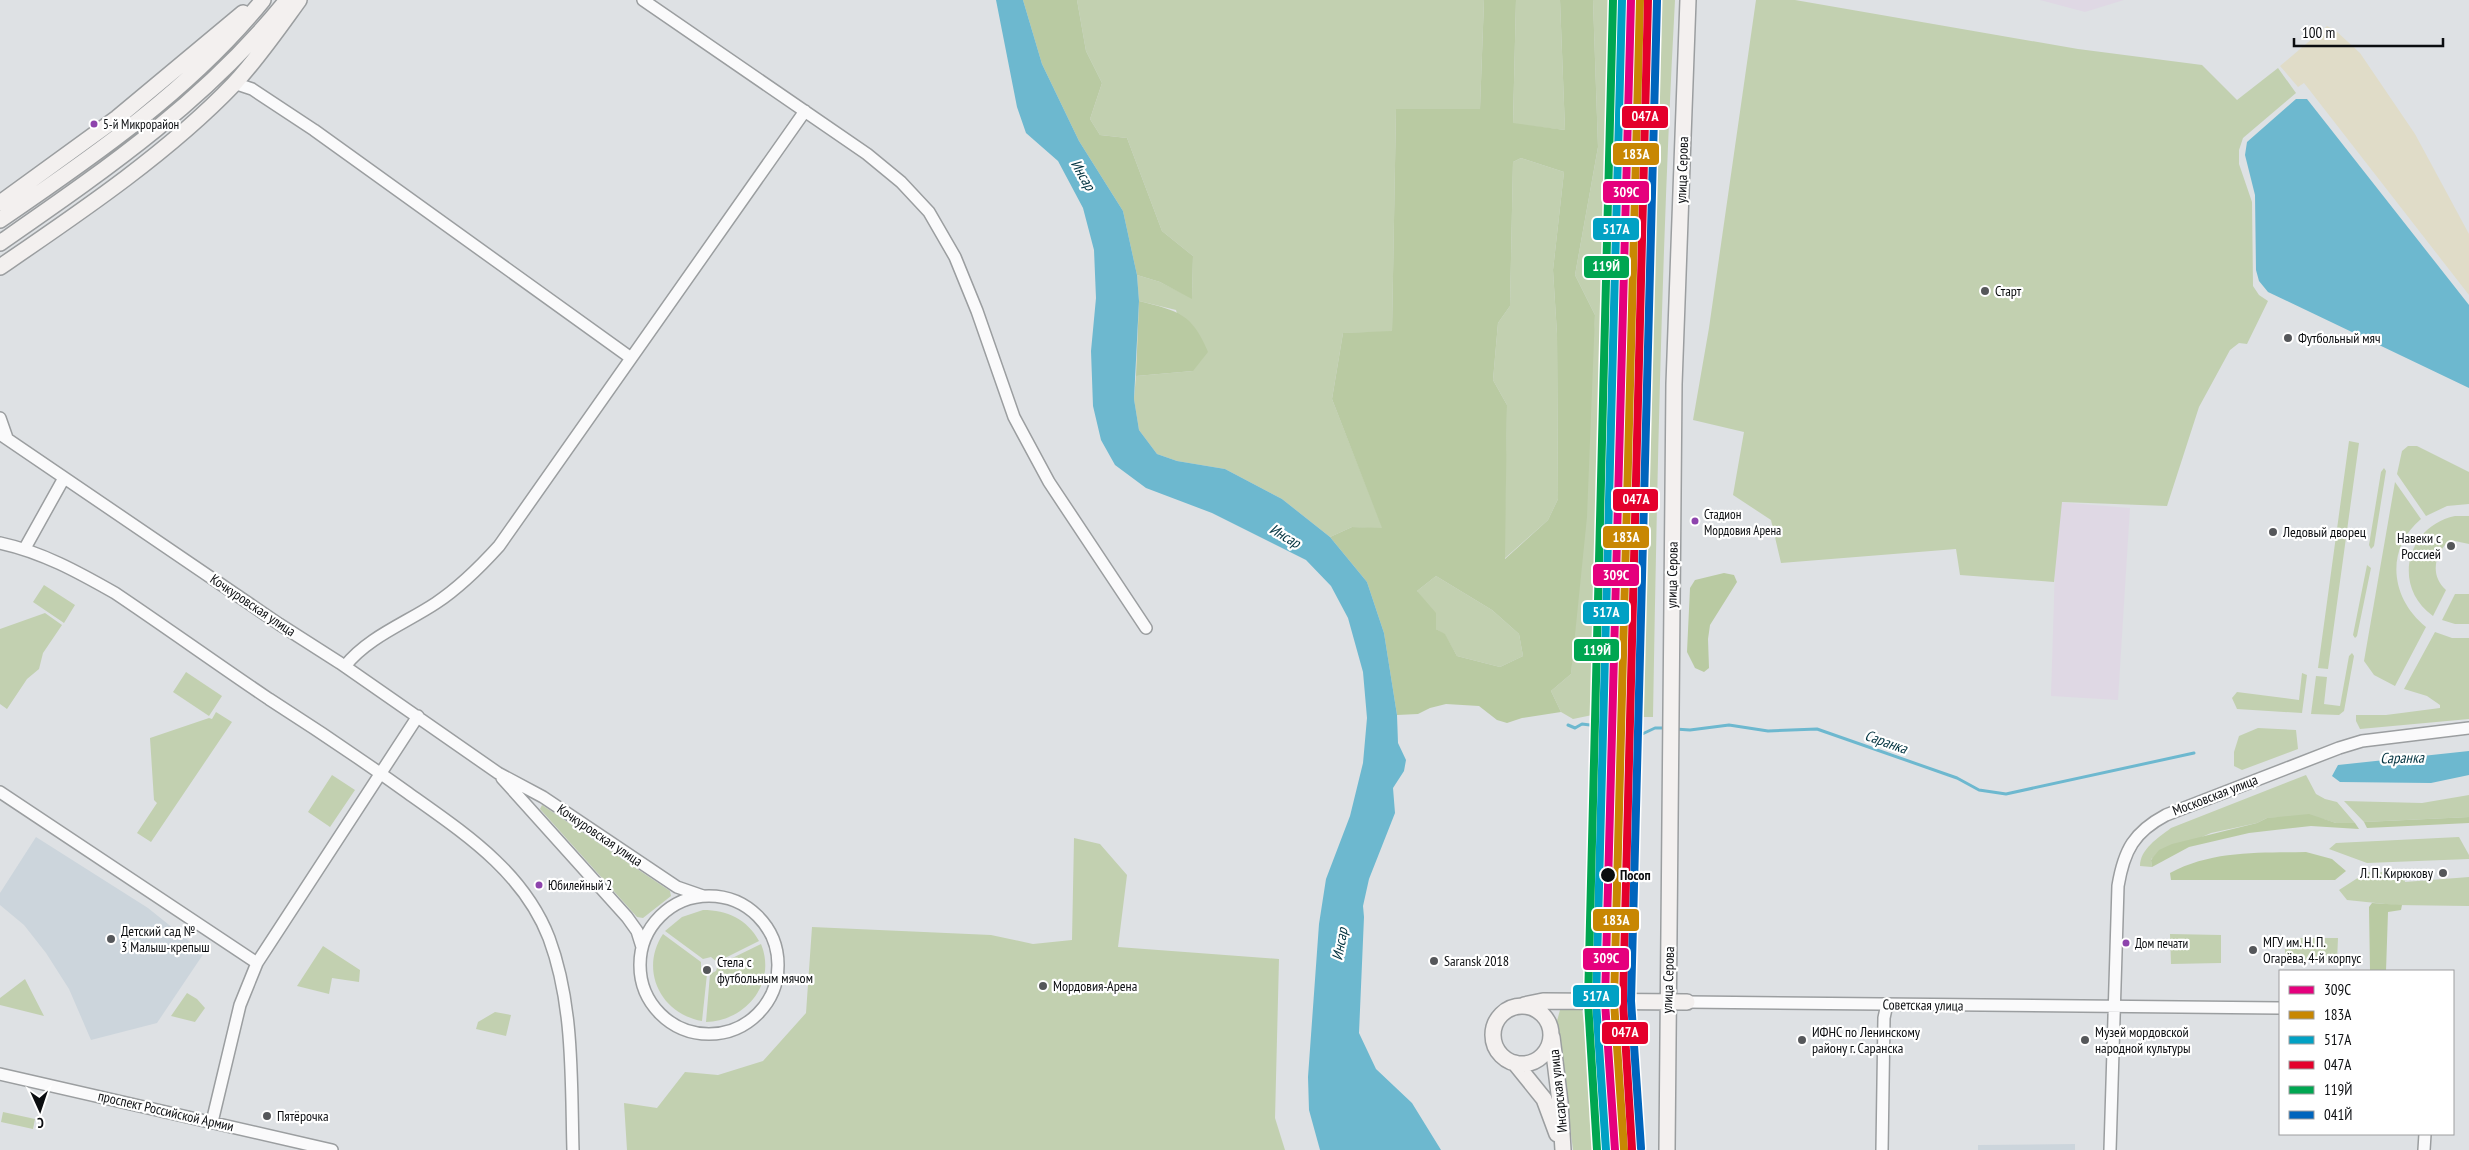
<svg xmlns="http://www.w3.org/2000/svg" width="2469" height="1150" font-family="'PT Sans Narrow',sans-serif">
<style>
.industrial{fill:#dfd8e4}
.built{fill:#ccd5dc}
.green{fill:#c2d0b0}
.forest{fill:#b9caa2;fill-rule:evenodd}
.sand{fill:#e0dcc8}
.water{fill:#6db8cf}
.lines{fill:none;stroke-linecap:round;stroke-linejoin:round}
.stream{stroke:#6db8cf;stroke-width:3}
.street-casing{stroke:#9b9ea0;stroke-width:14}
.secondary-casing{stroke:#9b9ea0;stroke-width:18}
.street{stroke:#fafafb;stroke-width:11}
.secondary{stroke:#f3f0ef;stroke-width:15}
.rail-1-casing{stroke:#fff;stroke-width:11}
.rail-2-casing{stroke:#fff;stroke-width:11}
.rail-3-casing{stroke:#fff;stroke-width:11}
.rail-4-casing{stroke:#fff;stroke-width:11}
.rail-5-casing{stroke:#fff;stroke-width:11}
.rail-6-casing{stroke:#fff;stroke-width:11}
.rail-1{stroke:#e5007d;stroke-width:8}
.rail-2{stroke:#c88703;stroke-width:8}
.rail-3{stroke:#01a1c4;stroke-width:8}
.rail-4{stroke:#e4002b;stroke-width:8}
.rail-5{stroke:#00a651;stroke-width:8}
.rail-6{stroke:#0065bd;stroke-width:8}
.bus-dot{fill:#8e44ad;stroke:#fff;stroke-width:2}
.poi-dot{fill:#55575a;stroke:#fff;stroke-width:2}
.stop-dot{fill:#0b0d10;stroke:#fff;stroke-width:2}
.labels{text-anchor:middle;stroke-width:4.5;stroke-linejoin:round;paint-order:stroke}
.bus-label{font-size:13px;fill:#0b0d10;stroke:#fff;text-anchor:start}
.street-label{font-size:14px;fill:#0b0d10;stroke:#fff}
.poi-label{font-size:14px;fill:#0b0d10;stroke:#fff;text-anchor:start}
.stop-label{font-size:14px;font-weight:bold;fill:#0b0d10;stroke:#fff;text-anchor:start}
.water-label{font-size:15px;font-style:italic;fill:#00323f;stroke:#fff}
.line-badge{stroke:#fff;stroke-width:2}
.badge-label{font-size:14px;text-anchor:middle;font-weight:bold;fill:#fff}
</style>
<rect width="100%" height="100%" fill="#dee1e4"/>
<!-- industrial -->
<path class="industrial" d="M2040 0H2124L2085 12Z
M2057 502 2130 508 2118 700 2051 696Z"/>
<!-- built -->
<path class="built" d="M1620 0H1636L1618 713H1602Z
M36 837 148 908 204 953 157 1023 91 1040 69 989 46 953 24 925 0 905V893Z
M2075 1144V1150H1978V1145Z"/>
<!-- green -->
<path class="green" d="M1077 0H1484L1480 109H1396L1392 332 1343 333 1332 399 1383 529 1352 527 1330 537 1282 499 1225 469 1177 461 1157 454 1139 430 1134 399 1136 376 1193 371 1176 310 1139 301 1137 275 1160 282 1192 298 1193 256 1162 231 1127 138 1100 135 1090 119 1102 83 1086 51Z
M1516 0H1560L1565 130 1513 124Z
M1593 0H1620L1602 713 1573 719 1561 712 1551 691 1571 674 1595 315 1575 275 1598 147Z
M1658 0H1675C1662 239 1657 478 1653 717H1635L1647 448Z
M1756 0H1795L2078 49 2202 65 2237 100 2278 68 2296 93 2243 138 2239 150V164L2252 202 2253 286 2259 295 2268 301 2247 344 2239 343 2230 350 2199 407 2167 506 2062 502 2054 582 1960 575 1956 549 1781 563 1771 520 1733 495 1744 432 1693 420 1709 328Z
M1521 158 1564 172 1553 270 1557 334 1558 499 1548 520 1504 559 1507 405 1493 380 1498 323 1510 306 1513 162Z
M2349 441 2359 443 2328 669 2318 668Z
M2408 446H2417L2469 472V504L2447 506 2426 516 2397 474 2402 451Z
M2384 468 2386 471 2374 546 2371 549 2369 545 2381 472Z
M2395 482 2421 519C2385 549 2390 598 2426 627L2395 686 2374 675 2364 661Z
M2455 516H2469V544L2450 540C2435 553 2429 575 2446 590L2433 616C2391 586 2407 526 2455 516Z
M2367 565 2371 568 2357 636 2355 638 2353 635Z
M1436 576 1492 610 1519 634 1523 656 1500 667 1457 656 1445 635 1436 629 1417 591Z
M44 585 75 605 64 623 33 602Z
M2455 594H2469V624H2455L2442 620Z
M45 613 62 625 43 653 39 669 27 679 7 709 0 704V629Z
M2435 632 2452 638H2469V719L2360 729 2356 721V715H2386L2440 708V705L2427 696 2404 689Z
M2352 653 2354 656 2344 711 2339 715 2311 714 2316 676 2327 677 2324 704 2340 706 2349 656Z
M186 672 222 696 209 716 173 692Z
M2302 673 2307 675 2302 713 2237 709 2232 698 2237 692 2299 700Z
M216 712 232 722 151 842 137 833 157 803 154 800 150 738 209 718 212 719Z
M2258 728 2296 730 2298 749 2242 770 2234 766V752L2239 736Z
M332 775 355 790 330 827 308 812Z
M2306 775 2316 794 2325 799 2337 802 2355 823H2336L2323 819 2287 817 2267 818 2257 823 2211 833 2151 859 2152 867 2140 866C2140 849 2158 838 2171 828Z
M2469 795V817L2364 822 2344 801 2422 803Z
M542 805 670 891 671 896 643 918 637 917 540 809Z
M2459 837 2469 855V859L2367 863 2329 849 2336 843Z
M1074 838 1100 844 1127 875 1118 947 1279 959 1275 1118 1285 1150H627L624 1103 657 1108 685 1072 718 1075 763 1061 806 1013 812 927 991 935 1033 944 1072 940Z
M2367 872H2403L2405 882 2469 877V906L2395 905 2347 900 2339 890Z
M703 910C727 910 747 919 759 941L717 962 711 957 703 959 665 931 682 917Z
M663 934 701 962V970L707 974 702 1021C661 1014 639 970 663 934Z
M2170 934 2221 935V963L2171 964Z
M2285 938H2338L2337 961H2285Z
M761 944C777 983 746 1021 706 1022L710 974 716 971 718 965Z
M323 946 360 970 359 982 332 978 329 994 297 986Z
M25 979 44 1016 0 1005V998Z
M187 993 197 999 205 1008 195 1022 171 1016Z
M1582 1009 1584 1023 1595 1150H1573L1557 1021 1560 1010Z
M495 1012 511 1015 506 1036 476 1029 478 1022Z
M3 1112 35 1119 33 1129 1 1122Z"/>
<!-- forest -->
<path class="forest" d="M1023 0H1077L1086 51 1102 83 1090 119 1100 135 1127 138 1162 231 1193 256 1192 299 1160 282 1137 275 1123 211 1079 141 1042 64Z
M1484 0H1516L1513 123 1565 130 1560 0H1593L1598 147 1575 275 1595 315 1587 517 1571 674 1551 691 1561 712 1522 718 1507 723 1497 720 1479 706 1446 704 1430 708 1418 714 1397 715 1384 633 1367 582 1330 537 1352 527 1382 528 1332 399 1343 333 1392 331 1396 109H1480ZM1521 158 1564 172 1553 270 1557 334 1558 499 1548 520 1505 559 1507 405 1493 380 1498 323 1510 306 1513 162ZM1436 576 1492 610 1519 634 1523 656 1500 667 1457 656 1445 634 1436 629V613L1417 591Z
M1139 301C1178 311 1192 313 1208 352L1193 371 1136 376Z
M1724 573 1734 575 1737 582 1710 625 1708 639 1709 668 1704 672 1695 668 1687 652 1690 588 1695 580Z
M2309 814 2336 823H2355L2359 829 2311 826 2249 833 2189 847 2152 867 2151 860 2159 850 2172 844 2257 823 2267 818Z
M2469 817V823L2367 828 2364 822Z
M2306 852 2332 859 2346 871 2335 880H2171L2170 873C2213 850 2259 853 2306 852Z
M2372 903 2402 905 2401 910 2388 912 2386 971H2370L2369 907Z"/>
<!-- sand -->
<path class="sand" d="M2327 26 2335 30 2360 53 2415 134 2469 234V295L2304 83 2298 87 2280 66Z"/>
<!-- water -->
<path class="water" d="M996 0H1023L1042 64 1079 141 1123 211 1137 275 1139 301 1134 399 1139 430 1157 454 1177 461 1225 469 1282 499 1330 537 1367 582 1384 633 1397 715 1398 743 1406 760 1404 771 1393 788 1395 813 1369 879 1363 906 1364 917 1359 1033 1376 1069 1412 1103 1441 1150H1320L1309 1110 1308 1077 1319 924 1326 879 1350 816 1363 763 1367 718 1363 672 1348 618 1331 586 1306 560 1212 513 1146 488 1115 465 1101 440 1093 406 1091 351 1096 298 1094 250 1083 208 1058 161 1026 133 1017 107Z
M2296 99H2307L2469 305V388L2268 292 2259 281 2256 270 2255 195 2245 155 2247 142Z
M2469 751V775L2431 783 2340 782 2332 776 2338 765Z"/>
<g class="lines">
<!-- stream -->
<path class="stream" d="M1568 725 1575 728 1582 724 1590 725 1638 736 1655 728H1666
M1675 729 1690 730 1729 725 1768 731 1817 729 1957 778 1979 790 2006 794 2194 753"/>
<!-- street casing -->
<g class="street-casing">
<path id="street" d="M643 0 867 154 901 182 929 212 955 257 977 311 1014 417 1049 482 1146 628
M234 83 252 89 314 130 631 358
M0 418 7 438
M0 434 279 624 340 663 498 773 543 797 677 887 703 896
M0 543C42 552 78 572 115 593 167 628 217 664 269 699 316 729 362 760 408 793 464 833 523 871 549 938 574 1005 571 1080 573 1150
M25 548 64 478
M345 666C368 637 406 623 436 603 460 587 480 567 499 546L805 111
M502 778 627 917 637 931 642 947
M0 792 257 963
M640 965a69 69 0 1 1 138 0a69 69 0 1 1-138 0Z
M1687 1002 2280 1008
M0 1074 332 1150
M212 1122 240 1005 257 963 418 716
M1882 1150 1884 1018 1887 1004
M2110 1150 2118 886C2124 850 2134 832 2166 815L2339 748 2362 741 2469 728
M2424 1150 2425 1134"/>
</g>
<!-- secondary casing -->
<g class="secondary-casing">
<path id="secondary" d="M0 203 117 118 243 13
M0 220C94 156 191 89 263 0
M0 243C105 170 206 101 287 0
M0 267C79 213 168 153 234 84 258 58 278 29 299 0
M1524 1005 1543 1001 1687 1002
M1493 1035a29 29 0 1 1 58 0a29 29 0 1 1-58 0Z
M1552 1037 1560 1102 1563 1150
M1515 1063 1544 1099 1557 1134
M1667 1150 1674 384 1688 0"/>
</g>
<!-- street -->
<use href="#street" class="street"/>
<!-- secondary -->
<use href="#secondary" class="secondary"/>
<!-- rail-1 casing -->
<g class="rail-1-casing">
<path id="rail-1" d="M1615 1150 1605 1002 1631 0"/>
</g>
<!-- rail-2 casing -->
<g class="rail-2-casing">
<path id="rail-2" d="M1624 1149 1614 1002 1640 0"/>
</g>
<!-- rail-3 casing -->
<g class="rail-3-casing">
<path id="rail-3" d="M1606 1150 1596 1002 1622 0"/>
</g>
<!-- rail-4 casing -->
<g class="rail-4-casing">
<path id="rail-4" d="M1632 1149 1623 1002 1648 0"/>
</g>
<!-- rail-5 casing -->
<g class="rail-5-casing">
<path id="rail-5" d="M1597 1150 1588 1002 1613 0"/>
</g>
<!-- rail-6 casing -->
<g class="rail-6-casing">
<path id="rail-6" d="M1641 1148 1631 1001 1657 1"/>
</g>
<!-- rail-1 -->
<use href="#rail-1" class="rail-1"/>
<!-- rail-2 -->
<use href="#rail-2" class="rail-2"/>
<!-- rail-3 -->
<use href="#rail-3" class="rail-3"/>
<!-- rail-4 -->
<use href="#rail-4" class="rail-4"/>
<!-- rail-5 -->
<use href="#rail-5" class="rail-5"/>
<!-- rail-6 -->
<use href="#rail-6" class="rail-6"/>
</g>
<!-- markers -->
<g class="bus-dot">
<circle cx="94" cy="124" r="4.5"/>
<circle cx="1695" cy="521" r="4.5"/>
<circle cx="539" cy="885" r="4.5"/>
<circle cx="2126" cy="943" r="4.5"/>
</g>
<g class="poi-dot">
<circle cx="1985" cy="291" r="5"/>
<circle cx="2288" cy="338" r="5"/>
<circle cx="2273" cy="532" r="5"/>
<circle cx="2451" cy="546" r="5"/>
<circle cx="2443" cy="873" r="5"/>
<circle cx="111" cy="939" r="5"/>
<circle cx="2253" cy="950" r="5"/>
<circle cx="1434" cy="961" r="5"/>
<circle cx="707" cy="970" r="5"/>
<circle cx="1043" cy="986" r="5"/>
<circle cx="1802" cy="1040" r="5"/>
<circle cx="2085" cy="1040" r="5"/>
<circle cx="267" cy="1116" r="5"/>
</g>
<circle class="stop-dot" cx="1608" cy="875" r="8"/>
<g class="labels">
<!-- bus labels -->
<g class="bus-label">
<text x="103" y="129">5-й Микрорайон</text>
<text x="1704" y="519">Стадион<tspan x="1704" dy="16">Мордовия Арена</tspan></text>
<text x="548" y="890">Юбилейный 2</text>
<text x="2135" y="948">Дом печати</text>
</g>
<!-- street labels -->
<g class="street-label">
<text transform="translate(1682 170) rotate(-88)" y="5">улица Серова</text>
<text transform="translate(1672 575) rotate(-89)" y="5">улица Серова</text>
<text transform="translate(253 605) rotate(34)" y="5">Кочкуровская улица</text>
<text transform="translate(2215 795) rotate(-21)" y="5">Московская улица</text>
<text transform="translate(600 835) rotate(34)" y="5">Кочкуровская улица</text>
<text transform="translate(1668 980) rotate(-88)" y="5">улица Серова</text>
<text transform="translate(1923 1005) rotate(1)" y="5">Советская улица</text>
<text transform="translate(1558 1091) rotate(-96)" y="5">Инсарская улица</text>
<text transform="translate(166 1111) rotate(13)" y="5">проспект Российской Армии</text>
</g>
<!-- poi labels -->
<g class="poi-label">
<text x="1995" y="296">Старт</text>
<text x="2298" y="343">Футбольный мяч</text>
<text x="2283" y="537">Ледовый дворец</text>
<text x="2441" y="543" text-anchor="end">Навеки с<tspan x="2441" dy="16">Россией</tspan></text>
<text x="2433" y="878" text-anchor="end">Л. П. Кирюкову</text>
<text x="121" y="936">Детский сад №<tspan x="121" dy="16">3 Малыш-крепыш</tspan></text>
<text x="2263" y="947">МГУ им. Н. П.<tspan x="2263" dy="16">Огарёва, 4-й корпус</tspan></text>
<text x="1444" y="966">Saransk 2018</text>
<text x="717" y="967">Стела с<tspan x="717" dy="16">футбольным мячом</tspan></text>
<text x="1053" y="991">Мордовия-Арена</text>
<text x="1812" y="1037">ИФНС по Ленинскому<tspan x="1812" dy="16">району г. Саранска</tspan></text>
<text x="2095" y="1037">Музей мордовской<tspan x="2095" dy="16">народной культуры</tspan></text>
<text x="277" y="1121">Пятёрочка</text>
</g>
<!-- stop labels -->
<g class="stop-label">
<text x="1620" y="880">Посоп</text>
</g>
<!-- water labels -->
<g class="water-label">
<text transform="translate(1083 175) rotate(60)" y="5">Инсар</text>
<text transform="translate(1285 536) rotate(31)" y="5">Инсар</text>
<text transform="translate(1886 742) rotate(19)" y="5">Саранка</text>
<text transform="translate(2402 758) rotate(-1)" y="5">Саранка</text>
<text transform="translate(1340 944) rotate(-80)" y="5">Инсар</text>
</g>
</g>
<g class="line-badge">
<rect x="1621" y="105" width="48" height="24" rx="5" fill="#e4002b"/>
<rect x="1612" y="142" width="48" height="24" rx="5" fill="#c88703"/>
<rect x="1602" y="180" width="48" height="24" rx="5" fill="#e5007d"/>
<rect x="1592" y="217" width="48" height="24" rx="5" fill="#01a1c4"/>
<rect x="1583" y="255" width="47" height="24" rx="5" fill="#00a651"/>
<rect x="1612" y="488" width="47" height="24" rx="5" fill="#e4002b"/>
<rect x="1602" y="525" width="48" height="24" rx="5" fill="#c88703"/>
<rect x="1592" y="563" width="48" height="24" rx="5" fill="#e5007d"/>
<rect x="1582" y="601" width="48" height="24" rx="5" fill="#01a1c4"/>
<rect x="1573" y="638" width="47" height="24" rx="5" fill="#00a651"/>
<rect x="1592" y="908" width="48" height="24" rx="5" fill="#c88703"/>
<rect x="1582" y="947" width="48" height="24" rx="5" fill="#e5007d"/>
<rect x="1572" y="984" width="48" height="24" rx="5" fill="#01a1c4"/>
<rect x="1601" y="1021" width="48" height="24" rx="5" fill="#e4002b"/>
</g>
<g class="badge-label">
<text x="1645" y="121">047А</text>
<text x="1636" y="159">183А</text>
<text x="1626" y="197">309С</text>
<text x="1616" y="234">517А</text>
<text x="1606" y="271">119Й</text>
<text x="1636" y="504">047А</text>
<text x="1626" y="542">183А</text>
<text x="1616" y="580">309С</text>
<text x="1606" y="617">517А</text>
<text x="1597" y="655">119Й</text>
<text x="1616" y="925">183А</text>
<text x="1606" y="963">309С</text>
<text x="1596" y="1001">517А</text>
<text x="1625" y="1037">047А</text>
</g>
<!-- legend -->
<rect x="2279" y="970" width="175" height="165" fill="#ffffff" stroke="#9d9e9f"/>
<rect x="2289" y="986" width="25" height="8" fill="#e5007d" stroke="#9d9e9f"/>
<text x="2324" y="995" font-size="15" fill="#0b0d10">309С</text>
<rect x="2289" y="1011" width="25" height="8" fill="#c88703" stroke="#9d9e9f"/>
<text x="2324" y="1020" font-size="15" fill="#0b0d10">183А</text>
<rect x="2289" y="1036" width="25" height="8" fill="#01a1c4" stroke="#9d9e9f"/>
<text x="2324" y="1045" font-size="15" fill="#0b0d10">517А</text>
<rect x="2289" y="1061" width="25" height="8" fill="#e4002b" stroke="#9d9e9f"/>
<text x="2324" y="1070" font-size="15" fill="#0b0d10">047А</text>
<rect x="2289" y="1086" width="25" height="8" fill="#00a651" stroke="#9d9e9f"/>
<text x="2324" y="1095" font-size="15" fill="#0b0d10">119Й</text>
<rect x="2289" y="1111" width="25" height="8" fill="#0065bd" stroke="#9d9e9f"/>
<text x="2324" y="1120" font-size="15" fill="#0b0d10">041Й</text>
<!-- north arrow -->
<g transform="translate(40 1110) rotate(177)" stroke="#ffffff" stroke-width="4" paint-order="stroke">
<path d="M0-4L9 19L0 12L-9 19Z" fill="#0b0d10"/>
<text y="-8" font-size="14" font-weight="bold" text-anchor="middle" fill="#0b0d10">С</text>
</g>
<!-- scale -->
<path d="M2294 38v8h149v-8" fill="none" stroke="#0b0d10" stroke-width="2.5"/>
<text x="2302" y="38" font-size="15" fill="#0b0d10" stroke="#ffffff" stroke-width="4" paint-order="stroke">100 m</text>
</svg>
